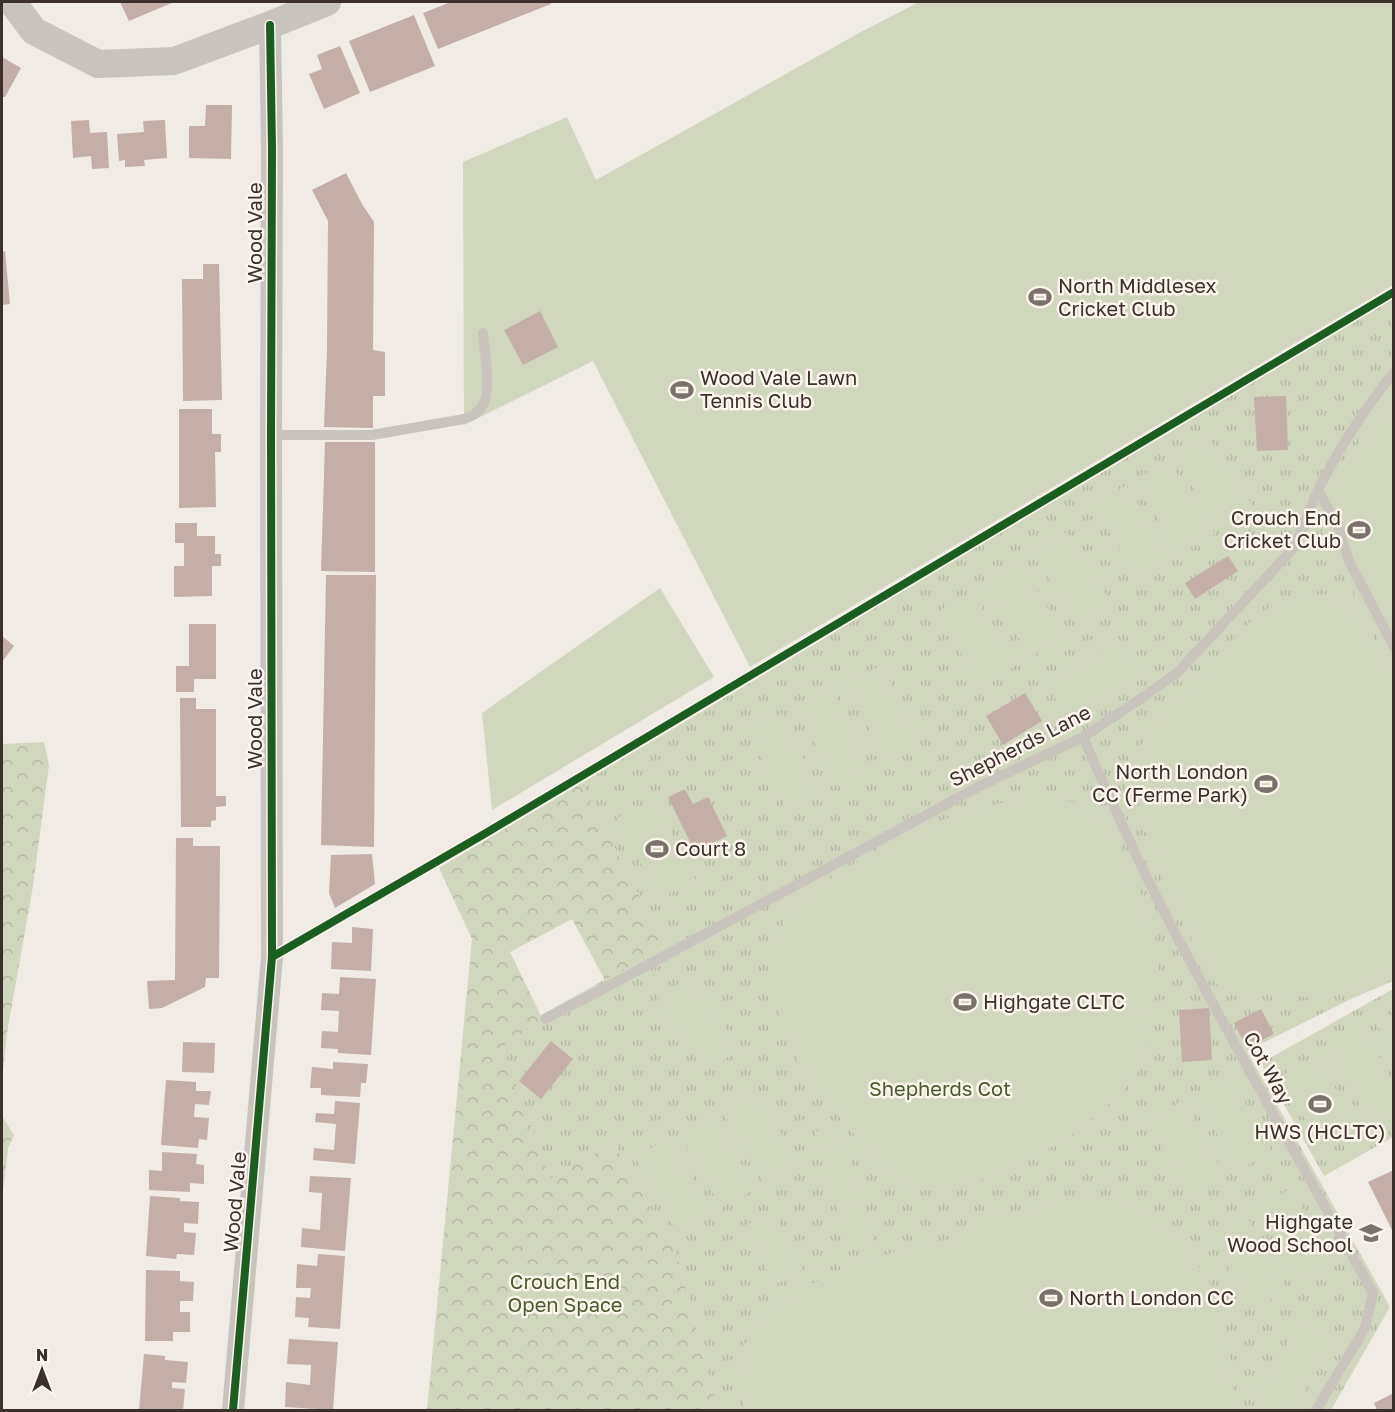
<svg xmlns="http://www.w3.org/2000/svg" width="1395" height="1412" font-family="'Golos Text',sans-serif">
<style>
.forest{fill:url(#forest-crowns)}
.park{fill:url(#park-tufts)}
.garden{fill:#d1d6bf}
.building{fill:#c3afa7}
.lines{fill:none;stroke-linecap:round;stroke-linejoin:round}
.service{stroke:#c9c3be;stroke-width:10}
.minor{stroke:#c9c3be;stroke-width:22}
.tertiary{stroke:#c9c3be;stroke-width:28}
.cycleway-casing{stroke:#fbf5ee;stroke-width:11}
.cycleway{stroke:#1b5e20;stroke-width:8}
.labels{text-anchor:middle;stroke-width:5;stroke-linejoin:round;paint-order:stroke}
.street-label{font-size:20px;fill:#3b302b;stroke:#fbf5ee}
.poi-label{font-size:20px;fill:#3b302b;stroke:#fbf5ee;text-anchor:start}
.park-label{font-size:20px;fill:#4a5a2e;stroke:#fbf5ee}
</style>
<defs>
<pattern id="forest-crowns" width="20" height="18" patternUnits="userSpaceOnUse" patternTransform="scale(1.5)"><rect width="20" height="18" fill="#d1d6bf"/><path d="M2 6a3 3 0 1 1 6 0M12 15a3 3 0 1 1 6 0" fill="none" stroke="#b4b8a4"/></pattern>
<pattern id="park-tufts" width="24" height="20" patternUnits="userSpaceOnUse" patternTransform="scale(1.5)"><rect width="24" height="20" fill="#d1d6bf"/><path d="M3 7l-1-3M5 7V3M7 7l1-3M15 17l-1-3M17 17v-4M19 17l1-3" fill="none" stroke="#b4b8a4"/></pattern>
</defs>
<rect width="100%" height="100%" fill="#f0ebe5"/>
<!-- forest -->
<path class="forest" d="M44 742 49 765 33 886 7 1033 2 1081V744Z
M582 783 665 946 605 980 572 919 510 952 544 1022 524 1033 503 1047 550 1177 614 1143 677 1254 703 1354 719 1410H427L472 939 439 868Z
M2 1116 14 1135 8 1148 2 1201Z"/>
<!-- park -->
<path class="park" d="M1393 299V394L1317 503V515L1325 529 1322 532 1393 667V981L1351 999 1247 1051 1390 1307 1331 1410H719L703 1354 677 1254 614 1143 550 1178 503 1047 524 1033 544 1022 541 1015 665 946 582 783Z
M1393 989V1137L1324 1176 1261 1063Z"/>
<!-- garden -->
<path class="garden" d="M919 2H1393V285L750 667 593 361 464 425 463 162 567 117 596 180 861 32Z
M1393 394V667L1322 532 1325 528 1317 515V503Z
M1207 435 1254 508 1220 529 1174 456Z
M1168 459 1215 533 1181 554 1134 480Z
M1126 485 1173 558 1139 580 1093 506Z
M1066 532 1113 605 1079 626 1032 553Z
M1018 561 1065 635 1031 657 984 583Z
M660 588 714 677 492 810 482 713Z
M971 591 1017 665 982 687 936 613Z
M1326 594 1347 604 1368 628 1393 678V973L1372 984 1343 994 1319 998 1276 995H1232L1220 988 1211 978 1162 878 1145 830 1138 797V770L1141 745 1157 722 1257 614 1280 602 1304 596Z
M1122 639 1143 675 1069 720 1047 685Z
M882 665 921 745 885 762 846 682Z
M833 689 871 768 835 786 797 706Z
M782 713 819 792 786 808 748 729Z
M1027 796H1054L1076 803 1100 819 1118 842 1139 888 1151 919 1157 944 1159 967 1152 1014 1146 1043 1138 1071 1124 1089 1107 1106 1070 1136 1024 1163 969 1185 945 1190 931 1191 915 1187 893 1174 867 1150 816 1089 797 1060 778 1013 773 991V968L777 942 786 917 802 898 841 871 886 847 947 818Z
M655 799 696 880 659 899 617 818Z
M693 975 740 1050 704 1072 658 997Z
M1393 1013V1054L1376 1023Z
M1364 1029 1393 1082V1114L1372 1126 1328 1049Z
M1317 1055 1360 1132 1323 1152 1281 1076Z
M1230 1075 1272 1152 1237 1171 1195 1094Z
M756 1088 799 1164 764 1184 721 1108Z
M1184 1100 1226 1178 1189 1198 1147 1120Z
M713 1113 756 1189 721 1208 678 1132Z
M839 1125 874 1239 848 1247 814 1132Z
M670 1137 713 1213 678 1233 635 1157Z
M1292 1188 1334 1265 1298 1284 1257 1207Z
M1072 1196 1107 1197 1142 1208 1175 1231 1210 1283 1230 1352 1234 1410H744L738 1358 756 1323 789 1295 851 1264 928 1243 940 1244 994 1217Z
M774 1211 803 1271 774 1285 745 1225Z
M1245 1213 1287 1290 1251 1310 1209 1233Z
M1301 1319 1336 1339 1294 1410H1273L1254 1400Z"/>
<!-- building -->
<path class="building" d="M120 2H174L129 21Z
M451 2H550L551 4 438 49 423 13Z
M414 15 435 66 370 92 349 41Z
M340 46 360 93 324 109 309 74 322 69 317 55Z
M2 57 21 68 5 97H2Z
M206 105H232L231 159 189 158V126H205Z
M89 120 90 133 107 132 109 168 92 169 91 156 73 158 71 121Z
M165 120 167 158 144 160 145 166 125 167V160L119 161 117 134 144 132 143 121Z
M346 173 362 204 374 222 373 350 385 352V396H373V428L324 427 327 350 328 221 312 190Z
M5 251 10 304 2 305V252Z
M203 264H219L222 400 183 401 182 279H203Z
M540 311 558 347 523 365 504 330Z
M1286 396 1288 450 1257 451 1254 397Z
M179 409H212V434H221V452H215L216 507 179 508Z
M325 442H375V572L321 571Z
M175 523H197V536H215V554H221V566H212V596L174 597V566H184V543H175Z
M1228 556 1238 571 1195 599 1185 583Z
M326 575H376L374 847 321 845Z
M189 624H216V679H194V692H176V666H189Z
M2 636 14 646 2 662Z
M1025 693 1042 721 1003 745 986 716Z
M180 698H196V709H216V796H226V806L216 807V820L211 821V827H181Z
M685 789 693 804 708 797 727 836 695 852 668 797Z
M176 838H193V846H220L219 978H206L205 987 162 1008 149 1009 147 981 175 980Z
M372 854 375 884 335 908 329 893 331 855Z
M352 927 373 929 371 971 331 969 332 942 352 943Z
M340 977 376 979 371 1055 338 1053V1049L321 1048 322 1031 338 1032 339 1011 321 1010 322 993 339 994Z
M1209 1008 1212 1060 1182 1062 1179 1010Z
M1261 1009 1274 1034 1247 1048 1234 1023Z
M551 1041 573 1059 541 1099 519 1081Z
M183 1042 215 1043 214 1073 182 1072Z
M333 1062 368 1064 366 1083H361L360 1097 321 1095V1088H310L312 1067 333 1069Z
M166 1080 196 1082V1091H211L209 1105 195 1104 194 1117 209 1118 207 1140 199 1139 198 1148 161 1145Z
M335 1101 360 1103 355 1164 313 1160 314 1148 334 1150 336 1124 315 1122 316 1113 334 1114Z
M162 1152 197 1154 196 1164 204 1165V1184L190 1183V1192L149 1190V1170L162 1171Z
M1394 1170V1234L1368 1182Z
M310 1176 351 1178 345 1251 301 1247 302 1228 320 1230 322 1193 309 1192Z
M150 1196 180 1198V1201L199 1202 198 1224 184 1223V1232L196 1233 194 1255 177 1254 176 1259 146 1256Z
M318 1254 345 1256 340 1329 308 1327 309 1318 295 1317 296 1297 310 1298 311 1288H296L297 1264 317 1266Z
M146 1270 180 1271V1281L194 1282 193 1301H180V1312H190V1332H173V1341H145Z
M289 1339 338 1342 333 1410 285 1407 286 1382 310 1385 311 1365 287 1364Z
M144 1354 165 1356V1360L188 1362 186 1383 172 1382V1388L185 1389 183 1410H139Z
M1394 1393V1410H1377L1374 1403Z"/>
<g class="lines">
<!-- service -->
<path class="service" d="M271 435H372L464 419C471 416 479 413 483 405 492 391 484 350 483 333
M1318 490 1337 525 1349 561 1394 647
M1083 737C1107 792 1132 848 1159 902 1227 1034 1301 1163 1373 1293L1365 1328 1316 1410
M545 1019 605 988 982 785 1083 737 1143 697 1177 673 1291 551C1304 531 1309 509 1319 488 1339 448 1366 407 1394 372"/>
<!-- minor -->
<path class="minor" d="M233 1410 272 957 271 435 272 149 270 25"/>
<!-- tertiary -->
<path class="tertiary" d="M12 2 34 31 98 64 174 61 270 25 327 2"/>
<!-- cycleway casing -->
<g class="cycleway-casing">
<path id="cycleway" d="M272 957 486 833 1394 292
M233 1410 272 957 271 435 272 149 270 25"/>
</g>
<!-- cycleway -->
<use href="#cycleway" class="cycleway"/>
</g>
<!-- icons -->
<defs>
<g id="stadium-bare" transform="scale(1.8)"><path d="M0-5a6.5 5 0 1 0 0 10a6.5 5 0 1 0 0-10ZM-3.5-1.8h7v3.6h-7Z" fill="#7a716c" stroke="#fbf5ee" stroke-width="2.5" paint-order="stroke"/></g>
<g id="school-bare" transform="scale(1.8)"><path d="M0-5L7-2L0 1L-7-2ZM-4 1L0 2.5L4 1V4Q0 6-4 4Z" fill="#7a716c" stroke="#fbf5ee" stroke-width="2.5" paint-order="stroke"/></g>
</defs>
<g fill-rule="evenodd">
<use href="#stadium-bare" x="1040" y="297"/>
<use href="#stadium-bare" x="682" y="390"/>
<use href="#stadium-bare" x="1359" y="530"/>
<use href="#stadium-bare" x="1266" y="784"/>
<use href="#stadium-bare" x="657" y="849"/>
<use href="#stadium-bare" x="965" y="1002"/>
<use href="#stadium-bare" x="1320" y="1104"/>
<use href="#school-bare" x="1371" y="1233"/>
<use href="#stadium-bare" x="1051" y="1298"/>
</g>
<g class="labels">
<!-- street labels -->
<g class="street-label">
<text transform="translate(255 233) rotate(-90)" y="7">Wood Vale</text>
<text transform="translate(255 719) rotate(-90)" y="7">Wood Vale</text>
<text transform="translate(1020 746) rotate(-27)" y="7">Shepherds Lane</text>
<text transform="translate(1268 1068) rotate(61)" y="7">Cot Way</text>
<text transform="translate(235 1202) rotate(-85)" y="7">Wood Vale</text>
</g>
<!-- poi labels -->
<g class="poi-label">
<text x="1058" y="293">North Middlesex<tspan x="1058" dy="23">Cricket Club</tspan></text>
<text x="700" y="385">Wood Vale Lawn<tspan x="700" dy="23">Tennis Club</tspan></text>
<text x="1341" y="525" text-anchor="end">Crouch End<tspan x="1341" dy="23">Cricket Club</tspan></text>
<text x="1248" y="779" text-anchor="end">North London<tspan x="1248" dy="23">CC (Ferme Park)</tspan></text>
<text x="675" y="856">Court 8</text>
<text x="983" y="1009">Highgate CLTC</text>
<text x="1320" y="1139" text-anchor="middle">HWS (HCLTC)</text>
<text x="1353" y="1229" text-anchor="end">Highgate<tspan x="1353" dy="23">Wood School</tspan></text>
<text x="1069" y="1305">North London CC</text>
</g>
<!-- park labels -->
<g class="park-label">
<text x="940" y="1096">Shepherds Cot</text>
<text x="565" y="1289">Crouch End<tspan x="565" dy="23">Open Space</tspan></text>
</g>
</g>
<!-- border -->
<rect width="1395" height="1412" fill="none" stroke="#3b302b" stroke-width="6"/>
<!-- north arrow -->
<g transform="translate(42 1370)" stroke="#fbf5ee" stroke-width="4.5" paint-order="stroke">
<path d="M0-4.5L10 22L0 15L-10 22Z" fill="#3b302b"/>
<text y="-9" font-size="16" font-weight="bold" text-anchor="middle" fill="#3b302b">N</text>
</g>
</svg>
